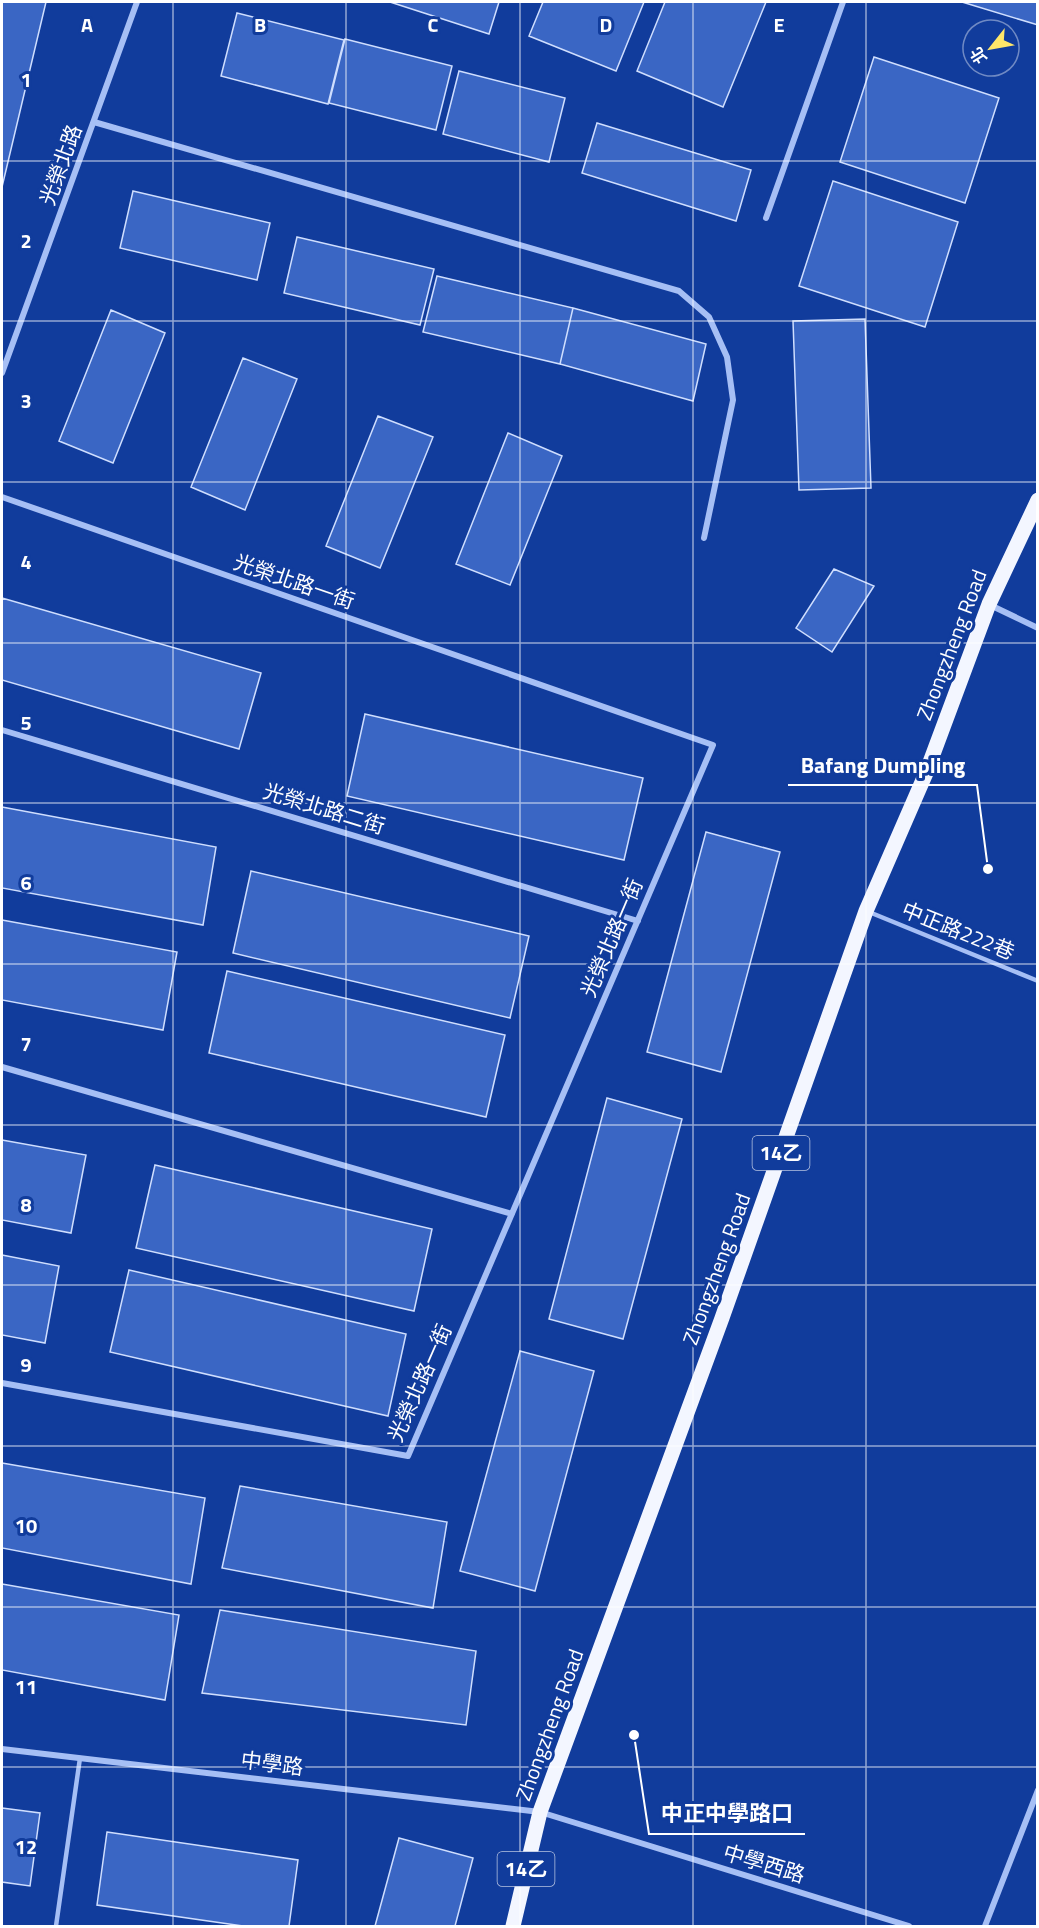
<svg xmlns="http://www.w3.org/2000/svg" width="1039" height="1928" font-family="'Titillium Web','Noto Sans TC',sans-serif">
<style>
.building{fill:#3a66c4;stroke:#cfdefe;stroke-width:1.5}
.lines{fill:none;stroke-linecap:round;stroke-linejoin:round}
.service{stroke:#a6bff5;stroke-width:4.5}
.minor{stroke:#a6bff5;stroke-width:6}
.primary{stroke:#f3f6ff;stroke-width:15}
.grid{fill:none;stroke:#fff;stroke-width:1.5;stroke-opacity:0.55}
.labels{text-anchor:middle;stroke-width:6;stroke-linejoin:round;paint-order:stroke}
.shield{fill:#113c9c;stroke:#b8c4e1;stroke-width:1.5}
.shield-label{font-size:20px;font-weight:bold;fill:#fff}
.street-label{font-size:21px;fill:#fff;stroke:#113c9c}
.grid-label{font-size:20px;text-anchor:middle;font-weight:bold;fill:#fff;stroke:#113c9c;stroke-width:6;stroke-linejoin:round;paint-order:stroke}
.leader{fill:none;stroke:#fff;stroke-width:2}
.callout-dot{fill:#fff;stroke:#113c9c;stroke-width:2}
.callout-label{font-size:22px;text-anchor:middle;font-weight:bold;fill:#fff;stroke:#113c9c;stroke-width:6;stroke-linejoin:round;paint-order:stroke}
</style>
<rect width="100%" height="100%" fill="#113c9c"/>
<!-- building -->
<path class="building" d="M2 2H46L2 187Z
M390 2H499L489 34Z
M543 2H644L616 71 529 36Z
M665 2H766L723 107 637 71Z
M962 2H1038V25Z
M237 13 344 40 328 104 221 76Z
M345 39 452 66 436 130 329 103Z
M874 57 999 98 965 203 840 162Z
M459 71 565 98 549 162 443 134Z
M597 123 751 170 736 221 582 173Z
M833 181 958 222 925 327 799 286Z
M133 191 270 223 257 280 120 248Z
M297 237 434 269 420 325 284 293Z
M437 276 573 308 560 364 423 332Z
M573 308 706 344 693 401 560 364Z
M111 310 165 333 113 463 59 441Z
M865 319 871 488 799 490 793 321Z
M243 358 297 379 245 510 191 487Z
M378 416 433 437 380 568 326 546Z
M508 433 562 456 510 585 456 564Z
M834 569 874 586 832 652 796 628Z
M2 598 261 673 239 749 2 680Z
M365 714 643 778 624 860 347 796Z
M2 807 216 847 203 925 2 888Z
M706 832 780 852 721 1072 647 1052Z
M251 871 529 936 510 1018 233 953Z
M2 920 177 952 163 1030 2 1000Z
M227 971 505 1035 486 1117 209 1053Z
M607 1098 682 1119 623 1339 549 1319Z
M2 1140 86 1155 71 1233 2 1220Z
M155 1165 432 1229 414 1311 136 1248Z
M2 1255 59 1266 45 1343 2 1335Z
M129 1270 406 1334 388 1416 110 1352Z
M520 1351 594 1371 535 1591 460 1571Z
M2 1463 205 1498 191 1584 2 1548Z
M240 1486 447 1522 433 1608 222 1568Z
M2 1584 179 1615 165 1700 2 1670Z
M220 1610 476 1651 466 1725 202 1693Z
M2 1808 40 1813 30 1886 2 1882Z
M107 1832 298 1860 289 1926H243L97 1905Z
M399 1838 473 1858 455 1926H375Z"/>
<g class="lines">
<!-- service -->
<path class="service" d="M869 912 1038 981
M56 1926 80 1758"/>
<!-- minor -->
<path class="minor" d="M94 122 679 291 709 317 727 357 733 400 704 538
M766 218 843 2
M2 373 137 2
M2 497 713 745 408 1456 2 1383
M990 605 1038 628
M2 730 638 921
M2 1067 512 1214
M2 1749 540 1812 909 1926
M985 1926 1038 1790"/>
<!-- primary -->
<path class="primary" d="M513 1926 540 1812 722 1318 866 911 926 773 989 604 1038 500"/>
</g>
<!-- grid -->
<path class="grid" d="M173 2V1926M346 2V1926M520 2V1926M693 2V1926M866 2V1926M2 161H1038M2 321H1038M2 482H1038M2 643H1038M2 803H1038M2 964H1038M2 1125H1038M2 1285H1038M2 1446H1038M2 1607H1038M2 1767H1038"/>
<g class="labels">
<!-- shield labels -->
<g class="shield">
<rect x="752.5" y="1136" width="57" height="34" rx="4.5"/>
<rect x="497.5" y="1852" width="57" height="34" rx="4.5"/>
</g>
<g class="shield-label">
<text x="781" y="1160">14乙</text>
<text x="526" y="1876">14乙</text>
</g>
<!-- street labels -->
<g class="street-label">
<text transform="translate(61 165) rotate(-70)" y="7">光榮北路</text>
<text transform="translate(294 582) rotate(19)" y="7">光榮北路一街</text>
<text transform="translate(952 645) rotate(-69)" y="7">Zhongzheng Road</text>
<text transform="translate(324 809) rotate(17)" y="7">光榮北路二街</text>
<text transform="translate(958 931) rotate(22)" y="7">中正路222巷</text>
<text transform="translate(612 938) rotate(-67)" y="7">光榮北路一街</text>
<text transform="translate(717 1269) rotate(-70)" y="7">Zhongzheng Road</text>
<text transform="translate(420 1383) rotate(-66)" y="7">光榮北路一街</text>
<text transform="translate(550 1725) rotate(-70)" y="7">Zhongzheng Road</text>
<text transform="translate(272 1764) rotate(7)" y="7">中學路</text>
<text transform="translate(764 1864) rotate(17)" y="7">中學西路</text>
</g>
</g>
<g class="grid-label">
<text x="87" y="32">A</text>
<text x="260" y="32">B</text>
<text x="433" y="32">C</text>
<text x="606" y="32">D</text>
<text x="779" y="32">E</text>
<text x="26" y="87">1</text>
<text x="26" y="248">2</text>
<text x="26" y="408">3</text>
<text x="26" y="569">4</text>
<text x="26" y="730">5</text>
<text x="26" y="890">6</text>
<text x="26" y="1051">7</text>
<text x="26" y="1212">8</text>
<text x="26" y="1372">9</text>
<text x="26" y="1533">10</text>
<text x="26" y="1694">11</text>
<text x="26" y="1854">12</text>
</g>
<!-- callouts -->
<path class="leader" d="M988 869L977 785H788M634 1735L649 1834H805"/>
<g class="callout-dot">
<circle cx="988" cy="869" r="6"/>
<circle cx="634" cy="1735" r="6"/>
</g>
<g class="callout-label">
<text x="883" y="773">Bafang Dumpling</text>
<text x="727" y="1821">中正中學路口</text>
</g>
<!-- border -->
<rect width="1039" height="1928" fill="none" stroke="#ffffff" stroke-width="6"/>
<!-- north arrow -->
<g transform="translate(991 48) rotate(239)"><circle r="28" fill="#113c9c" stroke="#708ac4" stroke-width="1.5"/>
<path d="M0-4.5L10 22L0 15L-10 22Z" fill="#ffe769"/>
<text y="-9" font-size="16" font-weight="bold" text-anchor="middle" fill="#ffffff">北</text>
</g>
</svg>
